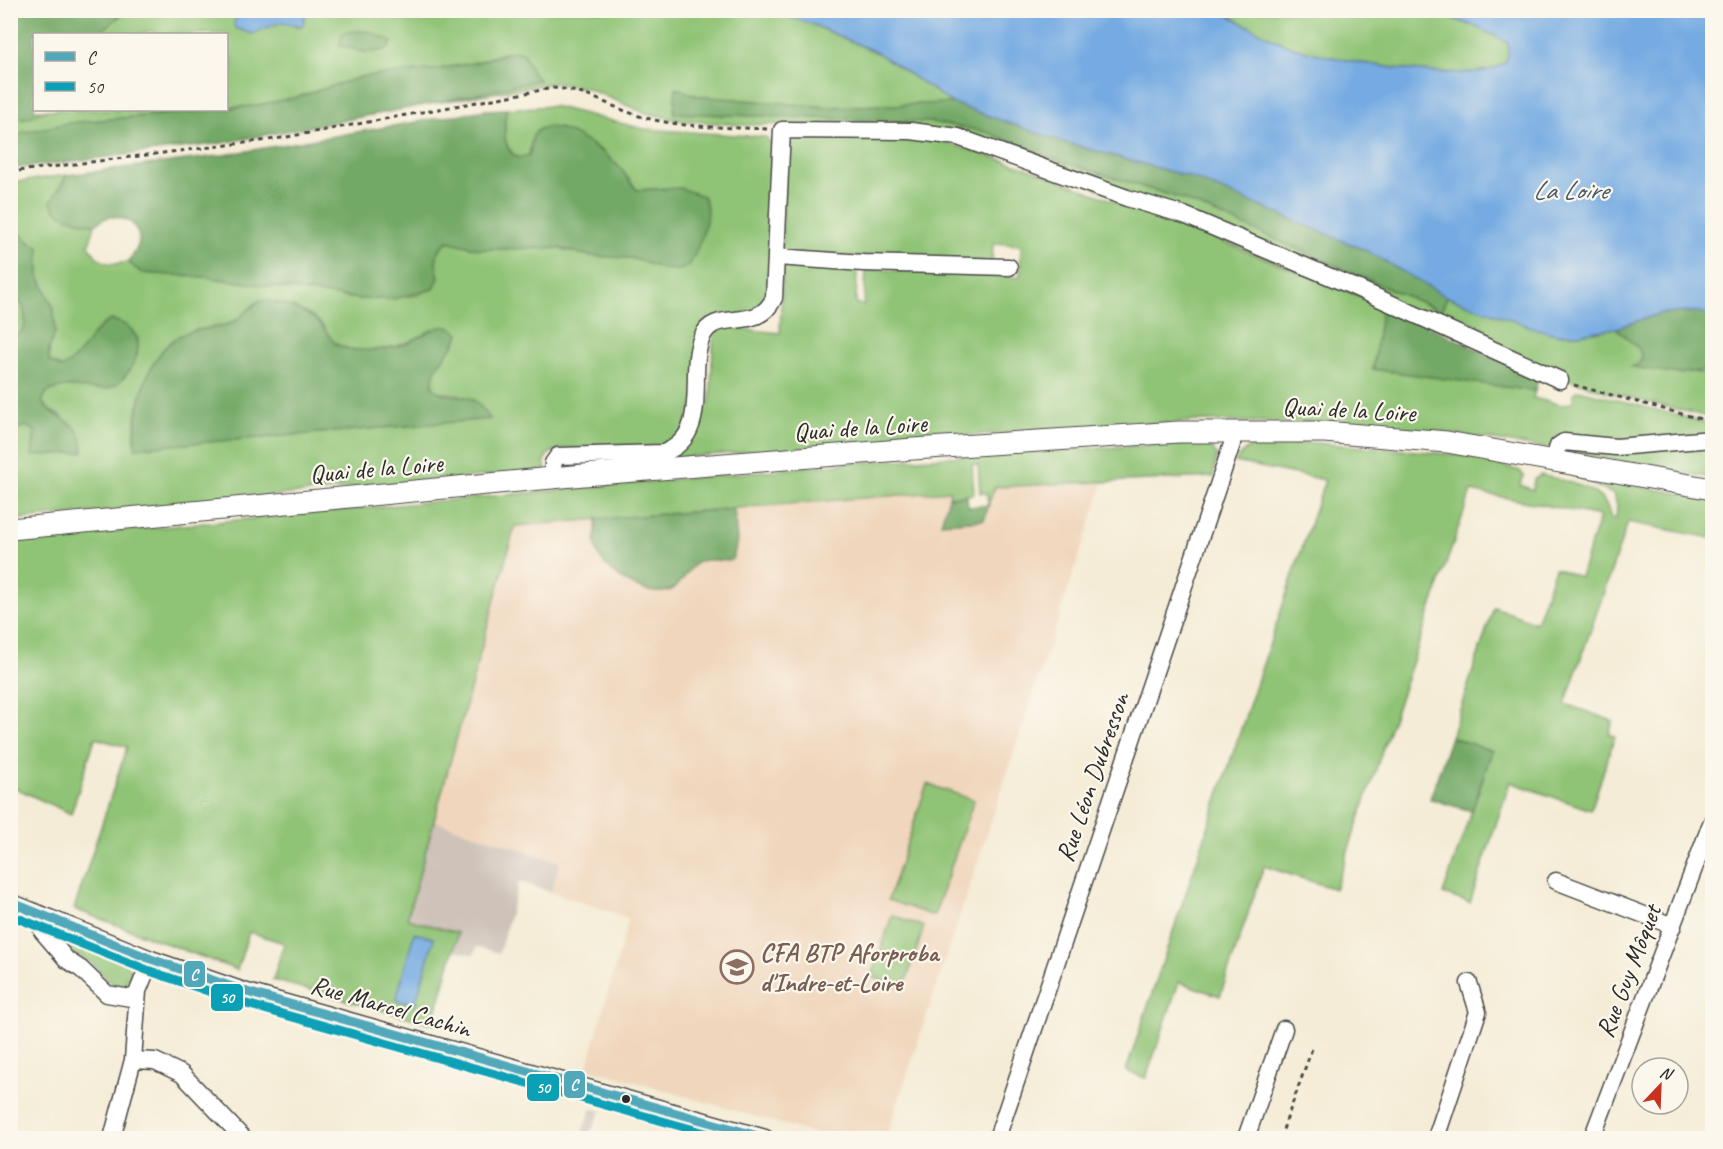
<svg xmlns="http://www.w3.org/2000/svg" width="1723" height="1149" font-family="Caveat,sans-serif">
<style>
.built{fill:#f0d6bc}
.industrial{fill:#cec2b9}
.green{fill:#8fc375;stroke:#5d7750;stroke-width:1.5;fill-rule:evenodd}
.forest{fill:#73a966;stroke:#4f6a48;stroke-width:1.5}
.water{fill:#74aae2;stroke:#506a86;stroke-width:1.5}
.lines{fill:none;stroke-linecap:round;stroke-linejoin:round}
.minor-casing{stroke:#494845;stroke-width:19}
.major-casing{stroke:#494845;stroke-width:23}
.path{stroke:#494845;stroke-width:3;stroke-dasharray:4.5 4.5;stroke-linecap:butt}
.minor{stroke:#fff;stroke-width:16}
.major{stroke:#fff;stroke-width:21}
.bus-1-casing{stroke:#fbf7ec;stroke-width:14}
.bus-2-casing{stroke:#fbf7ec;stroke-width:14}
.bus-1{stroke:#51a8ba;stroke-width:9}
.bus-2{stroke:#0aa0b6;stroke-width:9}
.bus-dot{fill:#2b2b2b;stroke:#fbf7ec;stroke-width:2}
.labels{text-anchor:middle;stroke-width:4.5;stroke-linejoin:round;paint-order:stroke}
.street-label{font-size:26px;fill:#2b2b2b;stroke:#fbf7ec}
.education-label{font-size:26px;font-weight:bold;fill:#785e54;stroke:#fbf7ec;text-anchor:start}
.water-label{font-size:27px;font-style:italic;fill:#45576b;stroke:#fbf7ec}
.line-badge{stroke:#fbf7ec;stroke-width:2}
.badge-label{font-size:16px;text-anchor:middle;font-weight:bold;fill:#fff}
</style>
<rect width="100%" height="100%" fill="#fbf7ec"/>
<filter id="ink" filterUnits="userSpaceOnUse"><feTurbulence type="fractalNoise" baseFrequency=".0167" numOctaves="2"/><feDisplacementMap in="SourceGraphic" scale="12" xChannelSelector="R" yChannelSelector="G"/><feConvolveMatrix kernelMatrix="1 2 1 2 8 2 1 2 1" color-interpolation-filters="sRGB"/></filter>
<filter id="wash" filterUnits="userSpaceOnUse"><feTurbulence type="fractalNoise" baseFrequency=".008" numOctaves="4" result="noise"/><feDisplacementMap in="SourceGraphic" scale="24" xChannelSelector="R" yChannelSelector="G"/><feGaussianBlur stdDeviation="1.35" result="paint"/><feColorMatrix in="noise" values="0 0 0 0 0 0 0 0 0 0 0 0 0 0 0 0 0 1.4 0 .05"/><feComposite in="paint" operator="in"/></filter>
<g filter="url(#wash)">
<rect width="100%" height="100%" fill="#f4ecd6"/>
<!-- built -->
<path class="built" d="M1103 484 886 1138H830L587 1068 629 918 551 892 560 862 434 821 515 526 597 519 595 539 599 555 610 569 626 581 673 589 681 583 694 565 701 561 725 562 735 522 734 509 951 491 941 523 984 520 995 487Z"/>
<!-- industrial -->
<path class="industrial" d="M434 821 560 862 551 892 519 882 499 953 477 947 474 955 453 950 458 933 407 919Z
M592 1109 601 1111 588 1138H579Z"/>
<!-- green -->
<path class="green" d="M122 10 257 11 236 18 286 21 298 27 303 24 307 10 774 11 814 25 878 53 952 103 826 107 698 96 676 88 674 113 932 122 988 132 1057 160 1182 199 1441 311 1447 297 1556 334H1580L1616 328 1639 349 1642 357 1639 364 1634 367 1701 373 1712 369V418L1607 392 1555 375 971 137 795 124 741 125 678 120 645 113 586 88 554 83 441 102 539 79 533 74 523 53H503L478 62 439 69 361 77 298 97 253 106 227 107V75L232 71V59L227 52 226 34H159L151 31 139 34H98L120 16Z
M1220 11H1420C1452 16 1480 27 1508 43 1508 50 1509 60 1503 64 1471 87 1322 59 1285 44 1263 35 1241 22 1220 11Z
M553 106 644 129 765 137 774 146 770 293 760 310 712 321C707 344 692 433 673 443 644 458 560 437 546 457 543 461 545 465 546 470L11 520 10 431 26 426 35 431 33 456 63 417 48 410 42 402 46 393C62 385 76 386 94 389L137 356 138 339 131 329 94 333C85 348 77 360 62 368L49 361V349L55 332 54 309 39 276V248C11 235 11 209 11 183L67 175 51 202C56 218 80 221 95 225L89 245C98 264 109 266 128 262L142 273 205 277 359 299 419 295 439 277C434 263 434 250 448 241L479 249 558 248 590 256 631 258 689 266 695 254 707 209 667 188 637 190 620 168 601 150 558 127 532 139 529 155 519 158C500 148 505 126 506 109ZM261 300C279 301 313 312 324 327 327 333 327 338 333 342 363 361 407 346 433 329L457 340C446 355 430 368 433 388L439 393 459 394 490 419 135 448C132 407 149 346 192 331 205 327 220 329 233 322 244 316 250 306 261 300Z
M47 110H204L69 123 11 135 10 118H26Z
M805 134 934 139 1025 167 1148 214 1149 209 1192 225V230L1382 305 1373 369 1535 391 1533 398 1563 405 1573 402V393L1579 390 1712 424V437L1652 441 1561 436 1555 438 1551 449 1429 430 1317 423 1200 421 940 437 557 467 568 460 669 455 699 405 710 403 714 326 780 333 783 264 857 268 856 304 864 305 866 269 1020 277 1021 245 993 243 992 262 781 254 786 148Z
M10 291C26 304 34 330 11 338Z
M1199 442 1210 445 1217 455 1213 477 995 487 988 505 987 493H980L978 465 972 464 974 494 949 497 950 491 515 526 407 919 458 933 433 1024 273 980 284 943 249 932 237 970 74 909 127 747 95 738 71 814 11 786V541L850 463Z
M1262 442 1317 443 1428 452 1473 457 1520 471 1524 476 1520 485 1533 490 1534 479 1541 475C1566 481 1609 488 1610 518L1616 519 1617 505 1613 494 1572 475 1712 499V538L1628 522 1565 704 1613 721 1609 734 1615 736 1591 810 1510 782 1470 903 1443 894 1492 751 1451 737 1494 607 1536 623 1555 568 1580 577 1600 516 1471 491 1335 889 1264 866 1220 996 1179 982 1146 1078 1126 1071 1325 480 1235 462 1245 450Z
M1712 442V478L1562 451 1563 449Z
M927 784 974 800 934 916 888 900Z
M892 915 924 927 904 988 872 977Z
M75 943 125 963 131 970V979L128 978 123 987 114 986 92 963 70 952V944Z"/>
<!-- forest -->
<path class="forest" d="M11 10H122V11L120 16 98 34H34V110H47L27 118H11Z
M354 31H368L392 42 388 49 367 53 339 45 343 33Z
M514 51 523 53 533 74 539 80 441 102 222 143 11 169V135L69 123 253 106 298 97 361 77 439 69 478 62Z
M676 88 698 96 826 107 952 103 1060 141 1190 177 1365 250 1447 297 1441 311 1182 199 1057 160 987 132 932 122 674 113Z
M506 109C505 126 500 148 518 158L529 155C532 148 530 139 535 133 552 112 607 153 620 168 626 175 630 183 637 190L680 188 703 196C714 214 698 249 689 266L679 270 663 269 631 258 590 256 559 248 479 249 448 241C434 250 434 263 439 277L434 289 394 299H359L205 277 142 273 128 262C139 248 144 238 132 223 117 215 108 214 95 225 80 221 56 218 51 202L67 175 218 156 485 110Z
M11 183C11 209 11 236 39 247V276L54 310 55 332 49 349V361L61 368C85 357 90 327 112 320 122 322 130 326 135 335 140 342 138 354 134 362 108 413 84 373 46 393L42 402C58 425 81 415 83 452L32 456 35 431 26 426 11 431V338C34 330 26 304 11 291Z
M261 300C278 301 304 310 317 321 335 337 328 349 360 350 375 351 392 348 406 344 422 338 444 315 459 334 453 354 429 364 433 388 455 406 466 381 490 419L135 448C135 411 144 357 179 336 195 327 216 331 233 322 244 316 250 306 261 300Z
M1382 305 1534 376 1537 383 1535 391 1373 369Z
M1698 312 1712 315V369L1679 374 1632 367 1639 364 1642 357 1639 349 1616 328 1662 313Z
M967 495 968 507 989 505 984 520 941 523 949 497Z
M734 509 737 541 733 559C723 563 712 558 701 561 687 565 685 584 671 590 648 599 611 577 599 556 593 545 596 531 597 519Z
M1451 737 1492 751 1472 811 1430 799Z"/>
<!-- water -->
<path class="water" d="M257 11V10L307 11 302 26 281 22 252 34 235 28 234 22 236 18Z
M771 11H1220C1241 22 1263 35 1285 44 1322 59 1471 87 1503 64 1509 60 1508 50 1508 43 1480 27 1452 16 1420 11H1712V315L1698 312 1662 313 1616 328 1580 334H1556L1537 329 1447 297 1365 250 1190 177 1060 141 952 103 878 53 814 25Z
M414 933 434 938 415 1005 396 1000Z"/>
</g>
<g filter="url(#ink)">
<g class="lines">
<!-- minor casing -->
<g class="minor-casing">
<path id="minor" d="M777 257 863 263 1009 267
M1554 459 1558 446 1564 442 1616 447 1712 439
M553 478V463L558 456 663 453C713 435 686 374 702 337 715 306 757 335 774 298L782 130 911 131 958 137 1127 198 1184 215 1352 286 1560 380
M1556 881 1673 926
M10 902 151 959 247 992 765 1138
M42 931 67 960 81 969 107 994 137 999
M133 1060 155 1061 182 1074 243 1138
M112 1138 133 1060 138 991 151 959
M997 1138 1232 444 1233 431
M1246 1138 1284 1029
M1436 1138 1478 1012 1469 983
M1592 1138 1712 821"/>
</g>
<!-- major casing -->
<g class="major-casing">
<path id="major" d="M10 529 584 475 913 449 1179 432H1324L1447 442 1712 489"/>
</g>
<!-- path -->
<path class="path" d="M10 172 276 139 553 88C587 90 613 109 646 118 685 128 726 127 767 129
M1574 385 1712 422
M1280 1138 1313 1046"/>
<!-- minor -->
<use href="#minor" class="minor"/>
<!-- major -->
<use href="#major" class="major"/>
<!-- bus-1 casing -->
<g class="bus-1-casing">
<path id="bus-1" d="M10 902 151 959 247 992 765 1138"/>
</g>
<!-- bus-2 casing -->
<g class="bus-2-casing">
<path id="bus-2" d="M10 915 147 970 243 1003 723 1138"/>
</g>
<!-- bus-1 -->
<use href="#bus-1" class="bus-1"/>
<!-- bus-2 -->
<use href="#bus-2" class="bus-2"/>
</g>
</g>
<!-- icons -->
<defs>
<g id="university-ring" transform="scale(1.725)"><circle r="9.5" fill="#fbf7ec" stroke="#8d6e63" stroke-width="1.5"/><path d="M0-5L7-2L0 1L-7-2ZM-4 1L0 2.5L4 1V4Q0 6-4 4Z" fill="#8d6e63"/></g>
</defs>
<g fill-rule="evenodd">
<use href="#university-ring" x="737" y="967"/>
</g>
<!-- markers -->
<circle class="bus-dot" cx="626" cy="1099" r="5"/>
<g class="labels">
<!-- street labels -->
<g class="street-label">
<text transform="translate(1349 409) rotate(3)" y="9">Quai de la Loire</text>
<text transform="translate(860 427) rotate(-4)" y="9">Quai de la Loire</text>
<text transform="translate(376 468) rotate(-5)" y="9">Quai de la Loire</text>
<text transform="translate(1092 777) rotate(-71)" y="9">Rue Léon Dubresson</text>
<text transform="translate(1628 971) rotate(-69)" y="9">Rue Guy Môquet</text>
<text transform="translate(391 1006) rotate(16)" y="9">Rue Marcel Cachin</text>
</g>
<!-- education labels -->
<g class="education-label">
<text x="760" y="961">CFA BTP Aforproba<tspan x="760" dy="30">d'Indre-et-Loire</tspan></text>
</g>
<!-- water labels -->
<g class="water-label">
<text x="1570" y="199">La Loire</text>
</g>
</g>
<g class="line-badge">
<rect x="183" y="960" width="23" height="28" rx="6" fill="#51a8ba"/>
<rect x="210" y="983" width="34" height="29" rx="6" fill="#0aa0b6"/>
<rect x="563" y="1070" width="23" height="29" rx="6" fill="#51a8ba"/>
<rect x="526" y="1073" width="34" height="29" rx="6" fill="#0aa0b6"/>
</g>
<g class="badge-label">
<text x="194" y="980">C</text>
<text x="227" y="1003">50</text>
<text x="574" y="1090">C</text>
<text x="543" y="1093">50</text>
</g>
<!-- margin -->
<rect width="1723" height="1149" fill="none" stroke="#fbf7ec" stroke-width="36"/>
<!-- legend -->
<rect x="33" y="33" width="195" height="78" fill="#fbf7ec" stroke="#a8a59f" stroke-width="1.5"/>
<rect x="45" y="52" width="30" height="9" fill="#51a8ba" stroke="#a8a59f" stroke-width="1.5"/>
<text x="87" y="63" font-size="18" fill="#2b2b2b">C</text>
<rect x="45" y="82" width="30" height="9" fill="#0aa0b6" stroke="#a8a59f" stroke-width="1.5"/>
<text x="87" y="93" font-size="18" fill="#2b2b2b">50</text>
<!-- north arrow -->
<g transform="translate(1660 1086) rotate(23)"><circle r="28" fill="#fbf7ec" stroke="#a8a59f" stroke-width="1.5"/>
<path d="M0-4.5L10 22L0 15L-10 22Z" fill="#c8321e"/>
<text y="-9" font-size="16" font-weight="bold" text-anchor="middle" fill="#2b2b2b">N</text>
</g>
</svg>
